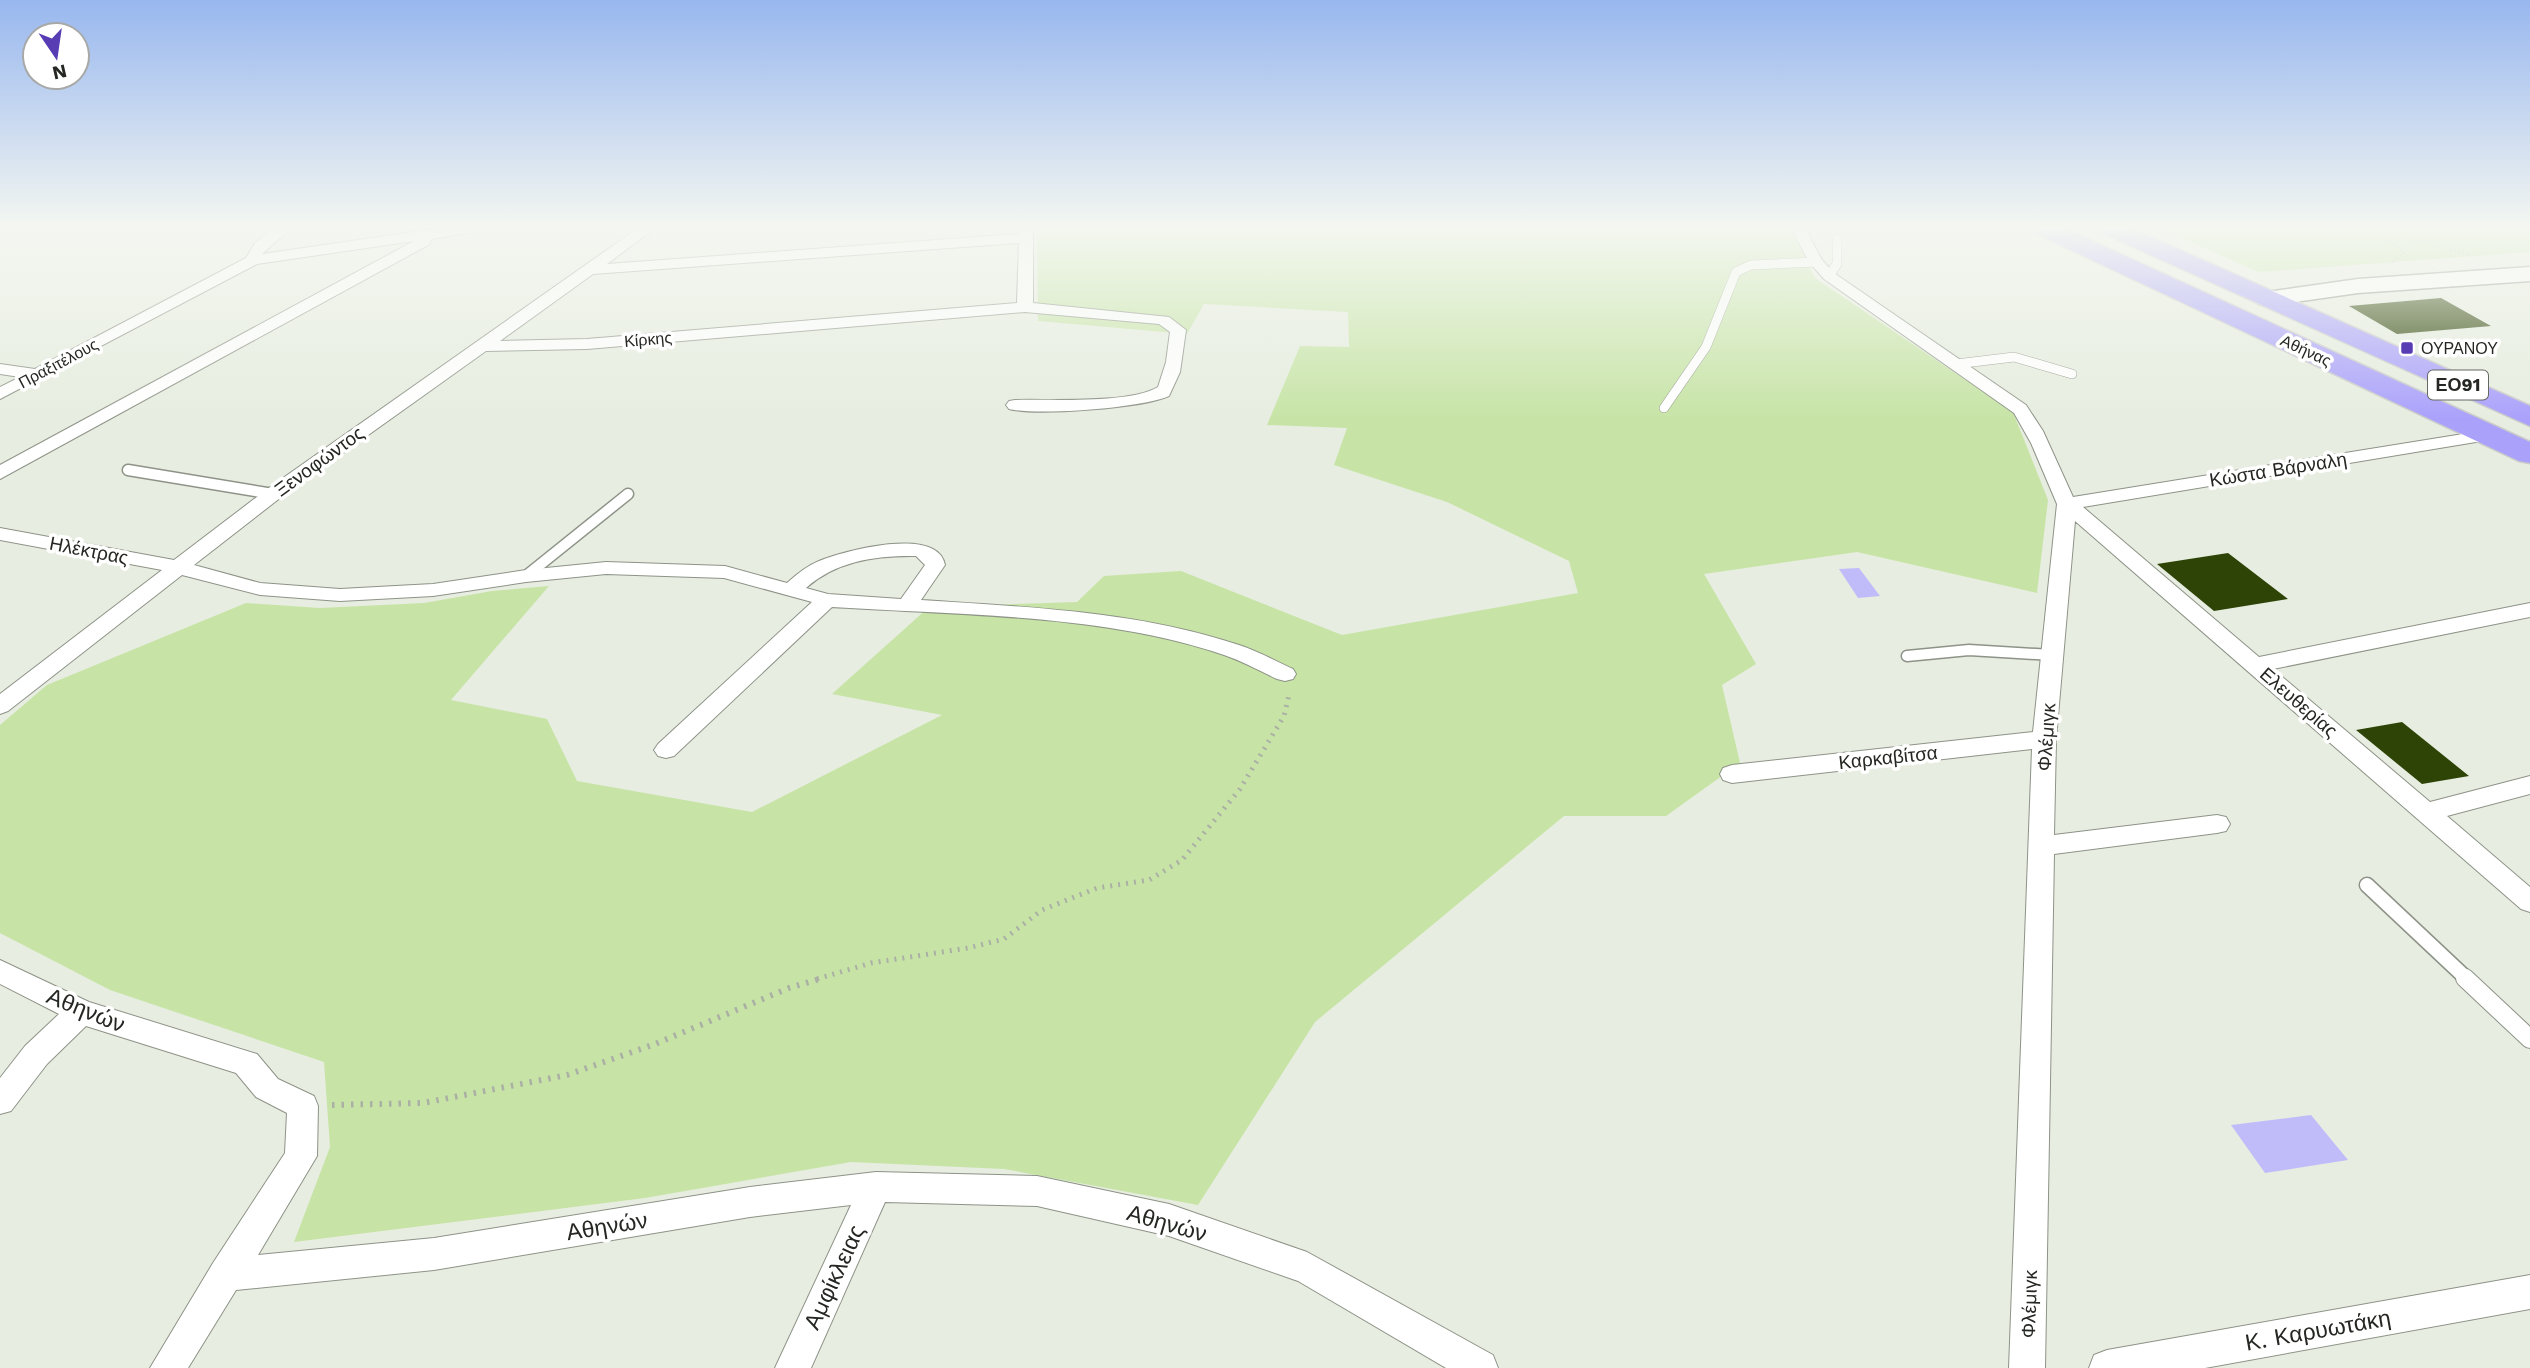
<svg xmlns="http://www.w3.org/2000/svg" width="2530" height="1368" font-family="'Work Sans',sans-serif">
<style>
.green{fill:#c7e4a6}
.water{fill:#c0bcfa}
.building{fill:#2e4406}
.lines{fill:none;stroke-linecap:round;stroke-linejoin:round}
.lane-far3-casing{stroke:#8d9387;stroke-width:10}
.lane-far2-casing{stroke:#8d9387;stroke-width:13}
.lane-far1-casing{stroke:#8d9387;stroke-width:17}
.lane-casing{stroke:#8d9387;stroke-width:20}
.street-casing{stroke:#8d9387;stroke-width:2}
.secondary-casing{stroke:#8d9387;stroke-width:3}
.highway-casing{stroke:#cbcbca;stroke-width:3}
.path-far2{stroke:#abb0a5;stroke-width:2.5;stroke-dasharray:1 3.5;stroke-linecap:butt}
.path-far1{stroke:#abb0a5;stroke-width:5;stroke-dasharray:2 6;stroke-linecap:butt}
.path{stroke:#abb0a5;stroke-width:6;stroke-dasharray:2.5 7;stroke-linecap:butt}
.lane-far3{stroke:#fff;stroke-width:9}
.lane-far2{stroke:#fff;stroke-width:10}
.lane-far1{stroke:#fff;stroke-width:14}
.lane{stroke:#fff;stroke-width:18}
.street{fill:#fff;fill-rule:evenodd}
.secondary{fill:#fff;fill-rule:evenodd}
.highway{fill:#aaa1fb;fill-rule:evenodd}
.poi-dot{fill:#573cb4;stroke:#fff;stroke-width:2.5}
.labels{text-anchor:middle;stroke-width:7;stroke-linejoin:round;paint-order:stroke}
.far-street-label{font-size:16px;fill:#252722;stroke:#fff}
.far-poi-label{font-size:16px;fill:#252722;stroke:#fff;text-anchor:start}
.shield{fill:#fff;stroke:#666864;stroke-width:2}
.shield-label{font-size:18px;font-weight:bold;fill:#252722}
.street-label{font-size:19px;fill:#252722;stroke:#fff}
.near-street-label{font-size:23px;fill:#252722;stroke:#fff}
</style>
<rect width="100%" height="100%" fill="#e7ede0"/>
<!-- green -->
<path class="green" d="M1037 228H1790L1815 278 2013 412 2048 500 2037 593 1857 552 1704 574 1756 664 1722 685 1740 763 1666 816H1564L1315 1022 1198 1205 1004 1169 851 1162 645 1198 294 1242 330 1147 324 1062 110 990 0 933V725L47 685 246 603 320 608 424 603 492 591 549 586 451 700 547 719 577 781 752 812 942 715 832 694 929 607 1077 602 1104 576 1181 571 1342 635 1578 593 1569 561 1447 502 1334 465 1347 428 1267 425 1300 346 1349 347 1348 312 1204 304 1187 334 1038 321Z
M2158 228H2530V252L2259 272Z"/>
<!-- water -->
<path class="water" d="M1859 568 1880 596 1858 598 1839 569Z
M2311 1115 2348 1160 2265 1173 2231 1125Z"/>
<!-- building -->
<path class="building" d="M2441 298 2491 326 2397 334 2349 306Z
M2228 553 2288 599 2214 611 2157 564Z
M2402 722 2469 776 2422 784 2356 730Z"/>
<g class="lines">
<!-- lane-far3 casing -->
<g class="lane-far3-casing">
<path id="lane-far3" d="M1829 276 1837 264V239
M1956 364 2014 357 2072 374
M1664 408 1706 347 1736 272 1751 265 1816 262"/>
</g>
<!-- lane-far2 casing -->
<g class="lane-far2-casing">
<path id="lane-far2" d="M128 470 273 494
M526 576 628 494
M1907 656 1969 650 2052 655"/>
</g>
<!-- lane-far1 casing -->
<g class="lane-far1-casing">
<path id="lane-far1" d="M2367 885 2467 979"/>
</g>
<!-- lane casing -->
<g class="lane-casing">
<path id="lane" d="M2465 978 2530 1039"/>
</g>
<!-- street casing -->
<g class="street-casing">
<path id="street" d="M274 228H291L262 254 441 228H481L474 232 431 239 430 244 0 479V465L414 241 257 264 0 399V387L20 377 0 374V364L35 369 246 258 255 243Z
M638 228H655L607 264 1019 234V228H1033V303L1169 317 1186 330 1180 372 1169 396C1142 408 1038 416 1009 409L1006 405 1009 401 1015 400C1050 399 1129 404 1158 387L1166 362 1170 332 1159 324 1025 312 587 349 486 351 280 498 194 565 260 583 340 589 433 584 526 570 606 562 725 566 787 583C797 574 807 566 819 561 843 551 938 525 945 565L921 600C1028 607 1137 611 1239 645 1258 651 1275 661 1293 669L1296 674 1293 679 1285 681 1277 679C1260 671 1242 661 1224 655 1106 614 956 615 832 607L674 756 666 758 658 756 654 750 658 744 812 602 724 578 606 574 526 582 433 596 340 601 260 595 182 575 8 711 0 714V694L162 570 0 540V528L174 560 266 490ZM1019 243 1017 303 587 339 500 341 593 274ZM911 556H916L925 565 901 599 828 594 806 588C835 562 873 556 911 556Z
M1791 228H1805L1822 260 1834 273 2026 405 2043 431 2073 497 2488 430 2497 435 2488 440 2083 507 2259 657 2530 603V617L2273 669 2430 802 2530 776V794L2447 816 2530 887V912L2521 909 2075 521 2056 739 2054 835 2217 815 2226 817 2230 824 2226 831 2217 833 2054 854 2045 1368H2009L2032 749 1732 783 1723 780 1720 774 1723 768 1732 765 2033 732 2057 504 2031 443 2014 413 1824 279 1809 262Z
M0 960 89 1002 257 1054 278 1079 314 1096 318 1106 317 1156 258 1255 434 1238 750 1187 876 1172 1037 1176 1169 1204 1307 1252 1493 1355 1498 1368H1446L1298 1281 1169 1236 1037 1206 885 1202 811 1368H775L851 1205 750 1217 434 1270 236 1290 188 1368H150L213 1263 285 1153 287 1113 256 1097 236 1073 86 1026 47 1064 11 1111 0 1114V1078L25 1046 59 1014 0 984Z
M2530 1275V1309L2205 1368H2089L2094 1355 2107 1350Z"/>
</g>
<!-- secondary casing -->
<g class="secondary-casing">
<path id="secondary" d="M2530 267V281L2358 293 2267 306 2259 304 2256 299 2259 294 2267 292 2358 279Z"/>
</g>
<!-- highway casing -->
<g class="highway-casing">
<path id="highway" d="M2031 228H2064L2530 442V463L2519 461 2035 233Z
M2098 228H2131L2530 406V426L2102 233Z"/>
</g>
<!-- path-far2 -->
<path class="path-far2" d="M2372 228 2469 255
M2375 231 2404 252 2393 262"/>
<!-- path-far1 -->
<path class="path-far1" d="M817 979 871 963 968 948 1004 939 1042 910 1097 888 1149 880 1182 860 1240 789 1284 716 1289 695"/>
<!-- path -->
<path class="path" d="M332 1105 423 1103 567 1075 655 1044 789 988 823 978"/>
<!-- lane-far3 -->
<use href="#lane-far3" class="lane-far3"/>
<!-- lane-far2 -->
<use href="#lane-far2" class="lane-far2"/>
<!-- lane-far1 -->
<use href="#lane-far1" class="lane-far1"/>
<!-- lane -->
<use href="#lane" class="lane"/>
<!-- street -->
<use href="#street" class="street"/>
<!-- secondary -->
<use href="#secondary" class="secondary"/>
<!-- highway -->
<use href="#highway" class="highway"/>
</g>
<!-- sky -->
<linearGradient id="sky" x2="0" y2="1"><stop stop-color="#98b7ef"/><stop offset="0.54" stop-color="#f4f7f1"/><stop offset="1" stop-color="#f4f7f1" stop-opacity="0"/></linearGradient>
<rect width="2530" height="420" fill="url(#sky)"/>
<!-- markers -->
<rect class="poi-dot" x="2400" y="341" width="14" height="14" rx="3.5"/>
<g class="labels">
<!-- far-street labels -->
<g class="far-street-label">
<text transform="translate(648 339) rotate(-5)" y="6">Κίρκης</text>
<text transform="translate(2306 350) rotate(25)" y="6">Αθήνας</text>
<text transform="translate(58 363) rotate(-28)" y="6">Πραξιτέλους</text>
</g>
<!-- far-poi labels -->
<g class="far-poi-label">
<text x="2421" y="354">ΟΥΡΑΝΟΥ</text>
</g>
<!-- shield labels -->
<rect class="shield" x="2428" y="370.5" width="60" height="29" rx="5"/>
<g class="shield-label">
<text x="2458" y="391">ΕΟ91</text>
</g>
<!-- street labels -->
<g class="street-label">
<text transform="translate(319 461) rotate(-36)" y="7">Ξενοφώντος</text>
<text transform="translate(2278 469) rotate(-9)" y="7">Κώστα Βάρναλη</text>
<text transform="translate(89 550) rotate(11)" y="7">Ηλέκτρας</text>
<text transform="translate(2299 702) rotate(41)" y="7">Ελευθερίας</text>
<text transform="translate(2046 737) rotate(-86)" y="7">Φλέμιγκ</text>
<text transform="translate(1888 757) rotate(-6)" y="7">Καρκαβίτσα</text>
<text transform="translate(2029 1304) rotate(-88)" y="7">Φλέμιγκ</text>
</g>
<!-- near-street labels -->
<g class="near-street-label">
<text transform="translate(86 1010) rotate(22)" y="8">Αθηνών</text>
<text transform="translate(1167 1223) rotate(16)" y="8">Αθηνών</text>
<text transform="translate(607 1226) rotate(-9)" y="8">Αθηνών</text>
<text transform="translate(834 1277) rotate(-65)" y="8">Αμφίκλειας</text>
<text transform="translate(2318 1330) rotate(-10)" y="8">Κ. Καρυωτάκη</text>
</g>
</g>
<!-- north arrow -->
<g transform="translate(56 56) rotate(167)"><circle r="33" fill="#ffffff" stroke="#a8a9a7" stroke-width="2"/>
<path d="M0-5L12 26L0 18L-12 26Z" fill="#573cb4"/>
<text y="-10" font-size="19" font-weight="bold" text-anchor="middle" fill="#252722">N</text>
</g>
</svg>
